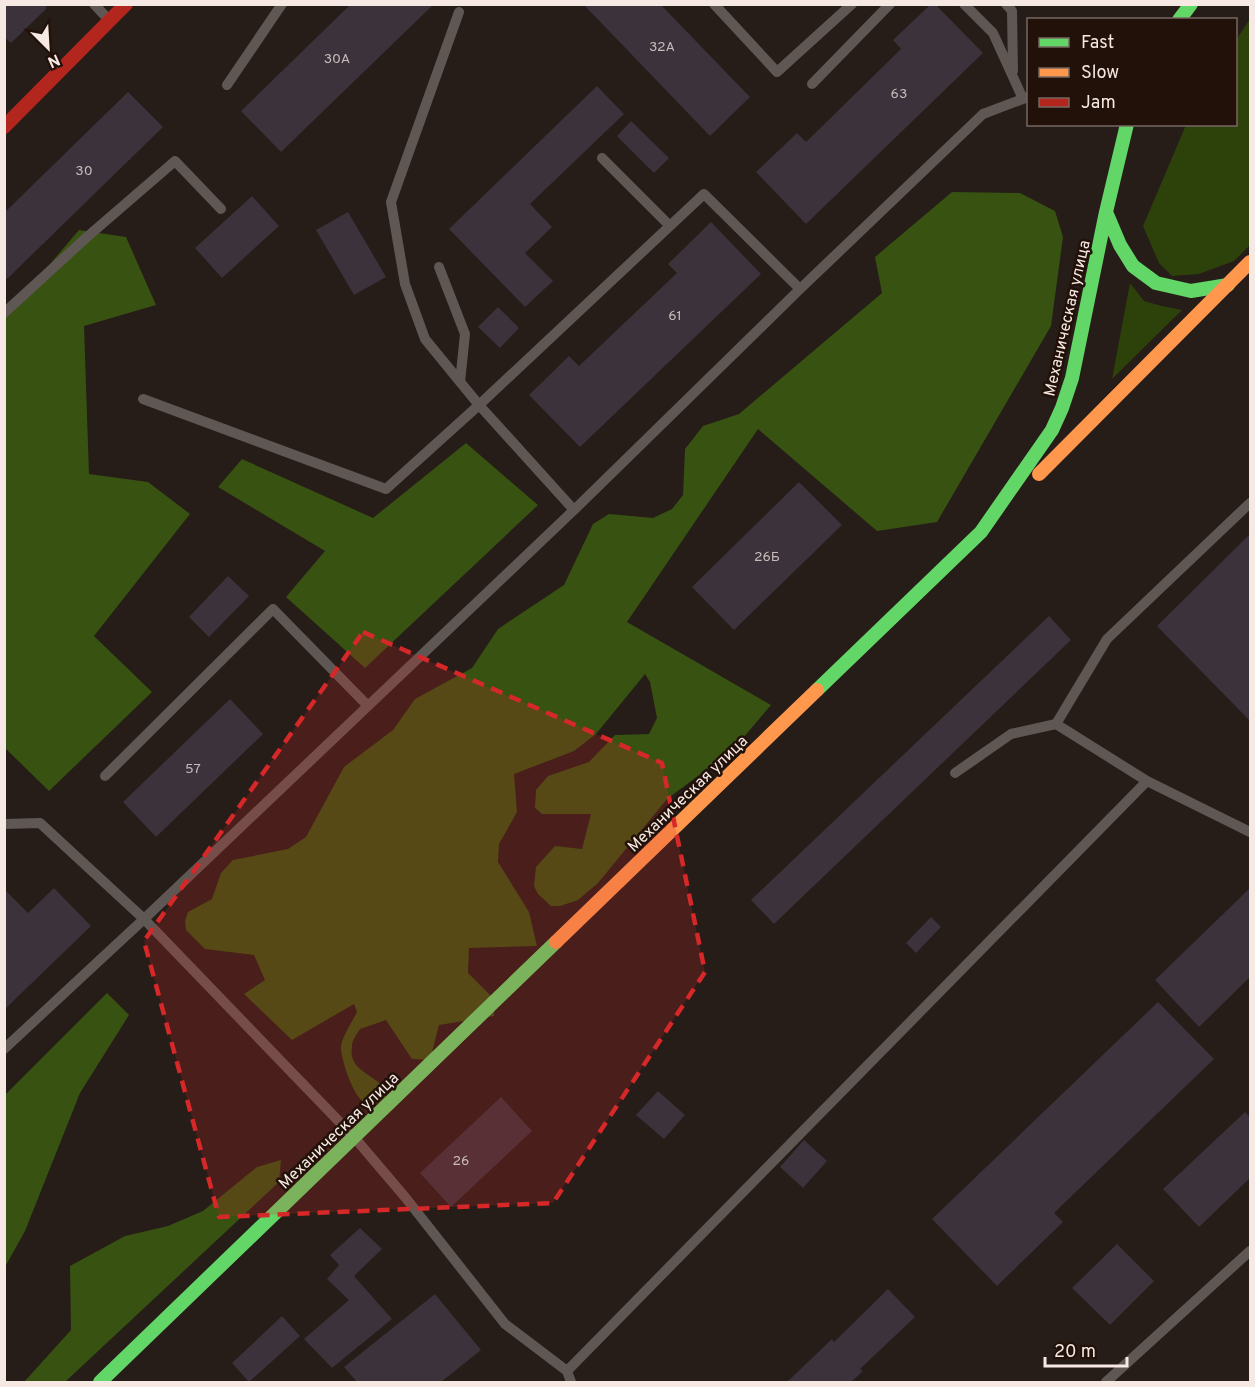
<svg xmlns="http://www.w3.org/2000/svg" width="1255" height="1387" font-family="Overpass,sans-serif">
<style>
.green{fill:#2c420a}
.forest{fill:#375211}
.building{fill:#3b323b}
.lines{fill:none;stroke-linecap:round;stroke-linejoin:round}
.lane{stroke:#5f5753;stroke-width:10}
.fast{stroke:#63d668;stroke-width:14}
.slow{stroke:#ff974d;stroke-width:14}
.jam{stroke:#b3261e;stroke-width:14}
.marked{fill:#d62828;fill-opacity:0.2;stroke:#d62828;stroke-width:4.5;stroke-dasharray:12 8;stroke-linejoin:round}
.labels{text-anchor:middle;stroke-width:5;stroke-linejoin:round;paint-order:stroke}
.number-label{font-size:14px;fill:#c7bbba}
.street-label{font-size:16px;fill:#f6e9e4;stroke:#221109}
</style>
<rect width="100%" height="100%" fill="#261c18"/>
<!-- green -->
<path class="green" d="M1250 19V245L1234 261 1199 274 1172 276 1159 263 1143 226 1186 125 1236 124V40Z
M1130 283 1144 301 1162 306 1182 310 1112 379Z"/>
<!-- forest -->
<path class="forest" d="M952 192 1020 193 1055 211 1063 237 1051 326 937 522 877 531 758 429 627 622 771 705 733 750 667 799 598 883 578 900 560 906H551L538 894 534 886 536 867 555 846 582 849 591 814H542L535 808 536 790 548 776 589 762 615 735 649 734 657 718 650 682 645 674 596 734 574 751 514 774 517 812 499 844 498 862 529 912 537 946 469 948 468 973 494 999V1016L439 1025 430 1060 412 1059 386 1020 360 1029C357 1034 352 1040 352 1046 348 1070 371 1073 382 1086 383 1087 386 1094 386 1095L382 1103C377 1103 368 1104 363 1101 353 1096 340 1057 341 1046 343 1035 352 1022 357 1012L354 1004 292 1040 244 994 265 980 254 955 205 949 186 930 185 921 188 912 212 899 221 873 233 860 288 849 306 837 344 767 393 730 415 699 472 668 498 629 564 585 593 524 609 514 653 518 672 509 683 495 685 449 703 426 739 414 882 293 875 257Z
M79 230 126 237 156 305 84 326 89 474 148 482 190 514 94 636 152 692 49 791 5 748V317Z
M466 443 538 505 365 668 286 597 325 551 218 487 242 459 373 518Z
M107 993 129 1015 80 1093 25 1231 5 1267V1095Z
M281 1160 279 1182 65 1382H24L71 1330 70 1266 125 1236 168 1226 203 1211 257 1167Z"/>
<!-- building -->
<path class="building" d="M4 4H43L47 8 11 43 4 37Z
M351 4H434L281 152 241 111Z
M584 5H661L750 97 710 136Z
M930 5H936L983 53 806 224 756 172 797 133 806 142 901 49 893 40Z
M597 86 624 114 530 204 552 227 525 253 553 281 525 307 449 229Z
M128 92 163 127 7 279 4 276V213Z
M631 121 669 158 654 173 617 136Z
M252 196 279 226 222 278 195 248Z
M348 212 386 277 354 295 316 230Z
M711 222 761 274 580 447 529 395 569 356 579 366 677 273 668 264Z
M498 307 519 328 500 348 478 327Z
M799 482 842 525 734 630 692 587Z
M1250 534V721L1157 626Z
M228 576 249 596 209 637 189 617Z
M1049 616 1071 640 774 924 751 900Z
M230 699 263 734 156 837 123 802Z
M54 888 91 926 4 1010V889L28 913Z
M1250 888V977L1199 1027 1155 980Z
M931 917 941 927 916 953 906 943Z
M1158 1002 1214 1059 1054 1213 1063 1222 997 1286 932 1219Z
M658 1091 685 1115 664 1139 636 1115Z
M501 1097 532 1131 451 1207 420 1173Z
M1245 1112 1250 1117V1178L1199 1227 1163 1189Z
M804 1140 827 1161 803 1188 780 1167Z
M360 1228 382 1249 354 1276 392 1319 332 1368 304 1339 349 1300 327 1279 339 1265 330 1255Z
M1117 1244 1154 1281 1110 1325 1072 1288Z
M888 1289 915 1317 860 1369 863 1371 851 1382H787L832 1339 834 1342Z
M435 1294 481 1350 441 1382H357L344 1367Z
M282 1316 300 1336 249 1382 232 1363Z"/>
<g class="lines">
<!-- lane -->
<path class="lane" d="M94 4 108 19
M714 4 777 72 852 4
M964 4 993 33 1023 99
M1006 4 1012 11 1013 71
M459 12 391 202 405 284 425 339 479 405 704 194 800 289
M812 84 890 4
M227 85 282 4
M602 158 670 226
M439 267 465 334 460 382
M4 313 87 237 175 161 221 209
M143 399 386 489 479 405 574 510 800 289 983 114 1028 97
M1056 724 1107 639 1250 503
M955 773 1011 734 1056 724 1147 781 1250 832
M105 776 273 609 368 706
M4 824 40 823 144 919 354 1137 405 1197 505 1324 567 1371 571 1382
M4 1049 144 919 574 510
M567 1371 1147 781
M1106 1382 1250 1251"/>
<!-- fast -->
<path class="fast" d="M1179 20 1191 4
M1106 212 1120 245 1133 266 1156 283 1191 291 1228 285
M817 690 981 532 1052 430 1062 408 1072 378 1106 212 1127 124
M100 1382 556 942"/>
<!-- slow -->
<path class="slow" d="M1039 474 1250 262
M556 942 817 690"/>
<!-- jam -->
<path class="jam" d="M4 127 126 4"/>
</g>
<!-- marked area -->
<path class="marked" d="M363 632 662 763 705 972 553 1203 219 1217 144 941Z"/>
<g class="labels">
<!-- number labels -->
<g class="number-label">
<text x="662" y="51">32А</text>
<text x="337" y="63">30А</text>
<text x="899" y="98">63</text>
<text x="84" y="175">30</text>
<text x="675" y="320">61</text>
<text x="767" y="561">26Б</text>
<text x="193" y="773">57</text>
<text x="461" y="1165">26</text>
</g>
<!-- street labels -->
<g class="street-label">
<text transform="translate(1066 318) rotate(-77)" y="6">Механическая улица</text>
<text transform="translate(687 793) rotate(-44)" y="6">Механическая улица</text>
<text transform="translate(338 1130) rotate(-44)" y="6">Механическая улица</text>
</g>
</g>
<!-- border -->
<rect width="1255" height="1387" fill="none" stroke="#f6e9e4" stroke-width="12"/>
<!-- legend -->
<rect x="1027" y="18" width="210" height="108" fill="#221109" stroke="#776761" stroke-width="1.5"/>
<rect x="1039" y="38" width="30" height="9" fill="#63d668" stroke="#776761" stroke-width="1.5"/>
<text x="1081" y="48" font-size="18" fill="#f6e9e4">Fast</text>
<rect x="1039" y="68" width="30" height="9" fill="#ff974d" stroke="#776761" stroke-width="1.5"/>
<text x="1081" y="78" font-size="18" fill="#f6e9e4">Slow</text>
<rect x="1039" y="98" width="30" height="9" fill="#b3261e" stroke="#776761" stroke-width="1.5"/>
<text x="1081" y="108" font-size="18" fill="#f6e9e4">Jam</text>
<!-- north arrow -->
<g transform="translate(48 48) rotate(156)" stroke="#221109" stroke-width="4.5" paint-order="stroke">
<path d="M0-4.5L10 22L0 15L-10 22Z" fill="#f6e9e4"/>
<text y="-9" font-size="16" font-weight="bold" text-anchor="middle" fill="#f6e9e4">N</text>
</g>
<!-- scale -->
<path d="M1045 1357v9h82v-9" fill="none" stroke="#f6e9e4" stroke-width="3"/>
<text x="1054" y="1357" font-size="18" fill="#f6e9e4" stroke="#221109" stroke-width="4.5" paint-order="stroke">20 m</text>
</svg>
